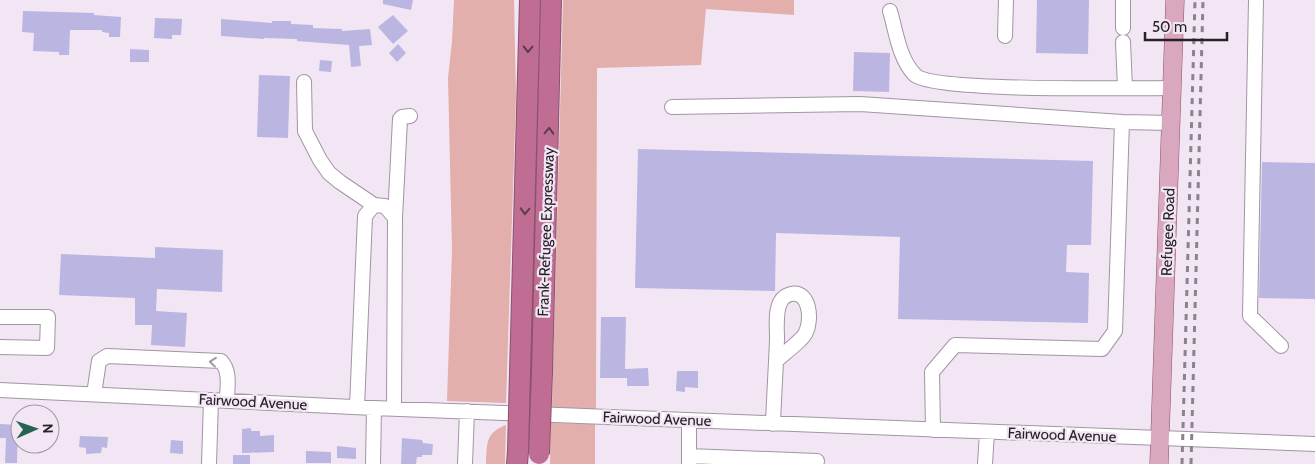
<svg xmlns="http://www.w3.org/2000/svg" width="1315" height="464" font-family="Cabin,sans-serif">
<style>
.green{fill:#e2afac}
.building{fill:#bbb5e2}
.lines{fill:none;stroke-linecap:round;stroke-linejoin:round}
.minor-casing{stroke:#a195a3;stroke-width:16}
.major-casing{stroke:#8a526d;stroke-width:19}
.highway-casing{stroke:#8a526d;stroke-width:22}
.minor{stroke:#fff;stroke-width:14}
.major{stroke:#d9a7be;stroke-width:18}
.highway{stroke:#c06d93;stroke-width:20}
.rail{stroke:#8a828c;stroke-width:3;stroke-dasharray:6 6;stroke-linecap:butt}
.highway-bridge-casing{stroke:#8a526d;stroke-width:22;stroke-linecap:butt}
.highway-bridge{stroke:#c06d93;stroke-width:20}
.oneway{stroke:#5c3c4d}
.oneway2{stroke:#9d9b9e}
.labels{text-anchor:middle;stroke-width:4.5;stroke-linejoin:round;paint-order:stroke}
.street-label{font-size:15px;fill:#262127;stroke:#f2e6f4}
</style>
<rect width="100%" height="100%" fill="#f2e6f4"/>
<!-- green -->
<path class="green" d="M454 0H514L516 96 506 403 447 401 452 250 448 78 452 41Z
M563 0H794V15L706 9 701 65 597 68 596 410 552 407Z
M551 423 595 424V464H550Z
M506 425 505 464H486C487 444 485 433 506 425Z"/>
<!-- building -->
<path class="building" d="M383 0H413L411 10 383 4Z
M1037 0H1089L1088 54 1036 53Z
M23 11 94 13V15L121 17 120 37H109V33L102 32V30H70L69 55H59V52L33 51 34 33 22 32Z
M393 15 408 31 393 44 378 27Z
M155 18 182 19 181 35H172V39L154 38Z
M221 19 272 23V21H291V24L313 25V28L342 29V31L370 29 372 45 359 46 361 66 351 67 349 45 297 41V39L264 38V39L221 36Z
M398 44 406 53 397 62 389 53Z
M130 49 149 50V62H130Z
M854 52 890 53 889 92 853 91Z
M320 60 332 61 331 72 319 71Z
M259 75 290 76 288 138 257 137Z
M638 149 1093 161 1091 245H1067L1066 272 1089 273 1088 323 898 319 900 237 776 233 775 291 635 288Z
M1262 162 1315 163V299L1259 298Z
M155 247 223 250 222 292 157 289 156 311 187 313 185 347 151 345 152 325H135V298L59 295 61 254 155 258Z
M601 317H626L625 369 648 368 649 386H627V378H600Z
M677 371H698V388L685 387V392L676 391Z
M0 424 18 425 17 463H5L6 438H0Z
M251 428V431H260V436L274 435V452L242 453V429Z
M80 436 108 437 107 448 102 447 101 453 86 454V448L79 447Z
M402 438 422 440 423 443 433 444 432 455H422V457H417L416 464H401Z
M171 440 183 441V454L170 453Z
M337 446 356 448V459L337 458Z
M306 451 331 452V463H306Z
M233 455H250V464H233Z"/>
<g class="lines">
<!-- minor casing -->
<g class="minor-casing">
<path id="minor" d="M1123 0V28
M1256 0 1250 316 1281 346
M890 11C896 31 899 59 915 75 933 92 1136 88 1173 88
M1005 36 1006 0
M1123 42 1125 88
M304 82 305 131 320 160 329 173 340 182 374 205
M672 107 860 104 1122 122
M395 218 400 119 402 117 410 116
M0 317H48L47 348 0 347
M0 390 374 408 1315 444
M94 394 99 361 107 356 221 361C231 372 227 387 227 401
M357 407 365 216 374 205 385 206 395 218 394 408
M773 424C774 395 776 367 777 339 777 327 775 310 781 301 783 297 787 295 791 294 810 290 812 320 806 332 804 339 782 355 776 361
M933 430 932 372 955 345 1102 349 1115 331 1122 122 1172 123
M689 456 817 461
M209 464 211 400
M373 464 374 408
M465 464 467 411
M689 464V420
M985 464 987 432"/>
</g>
<!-- major casing -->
<g class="major-casing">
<path id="major" d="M1159 464 1175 0"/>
</g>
<!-- highway casing -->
<g class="highway-casing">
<path id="highway" d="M520 372 530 0
M542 372 551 0
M517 464 518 451"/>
</g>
<!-- minor -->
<use href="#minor" class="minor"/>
<!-- major -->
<use href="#major" class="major"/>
<!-- highway -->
<use href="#highway" class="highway"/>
<!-- rail -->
<path class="rail" d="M1182 464 1195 0
M1191 464 1203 0"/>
<!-- highway-bridge casing -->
<g class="highway-bridge-casing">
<path id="highway-bridge" d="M518 451 520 372
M539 454 542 372"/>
</g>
<!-- highway-bridge -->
<use href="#highway-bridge" class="highway-bridge"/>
</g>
<!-- one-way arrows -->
<defs><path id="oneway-chevron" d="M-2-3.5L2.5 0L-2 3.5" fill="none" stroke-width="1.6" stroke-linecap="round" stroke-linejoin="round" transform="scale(1.25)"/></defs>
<g class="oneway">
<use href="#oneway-chevron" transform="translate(528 49) rotate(91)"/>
<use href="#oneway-chevron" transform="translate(549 131) rotate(-88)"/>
<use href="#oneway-chevron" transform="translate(525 211) rotate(92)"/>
</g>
<use class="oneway2" href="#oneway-chevron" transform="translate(213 362) rotate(-174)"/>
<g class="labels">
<!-- street labels -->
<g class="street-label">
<text transform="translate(546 232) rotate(-88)" y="5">Frank-Refugee Expressway</text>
<text transform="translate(1168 232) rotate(-88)" y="5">Refugee Road</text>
<text transform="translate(253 402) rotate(3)" y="5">Fairwood Avenue</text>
<text transform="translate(657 419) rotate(2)" y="5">Fairwood Avenue</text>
<text transform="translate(1062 435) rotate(2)" y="5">Fairwood Avenue</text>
</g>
</g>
<!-- north arrow -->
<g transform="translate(35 429) rotate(88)"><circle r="24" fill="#f2e6f4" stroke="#a097a2"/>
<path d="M0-4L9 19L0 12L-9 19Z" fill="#256450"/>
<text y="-8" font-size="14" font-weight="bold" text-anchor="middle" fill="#262127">N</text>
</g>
<!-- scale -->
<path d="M1145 32v8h82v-8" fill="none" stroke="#262127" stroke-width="2.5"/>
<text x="1152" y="32" font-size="15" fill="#262127" stroke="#f2e6f4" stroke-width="4" paint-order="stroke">50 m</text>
</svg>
